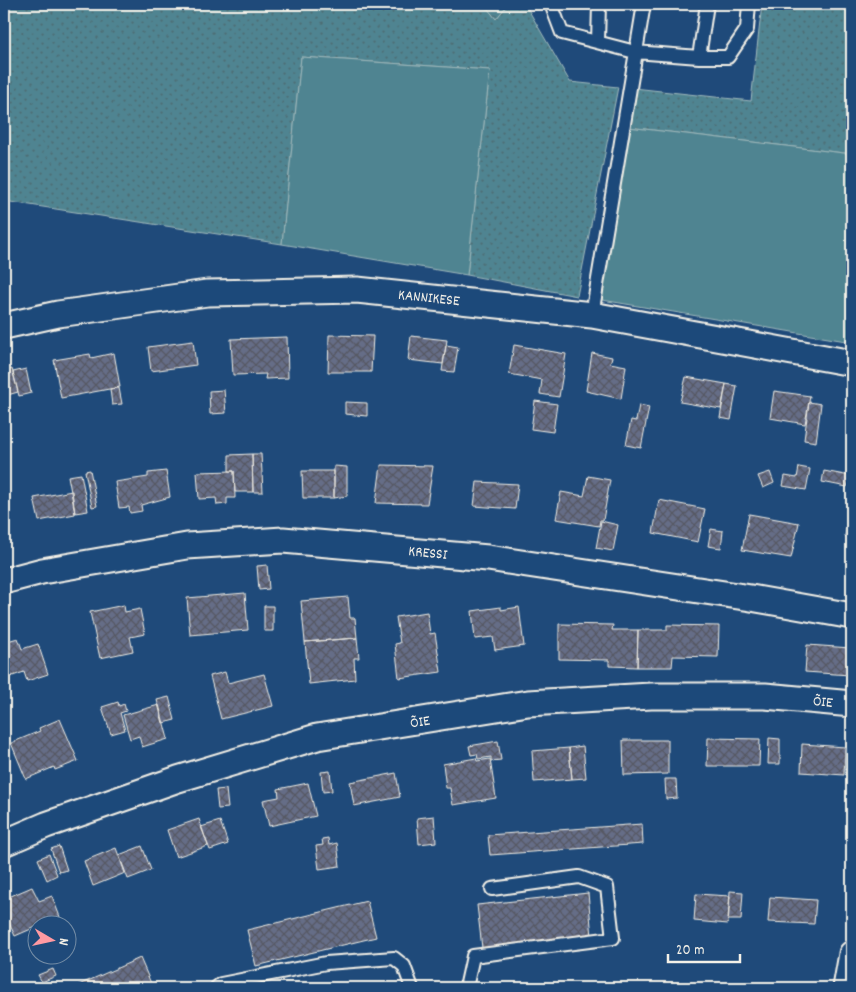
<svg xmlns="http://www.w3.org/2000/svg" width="856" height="992" font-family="Dekko,sans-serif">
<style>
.grass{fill:url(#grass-dots);stroke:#a2babc}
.forest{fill:url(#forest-crowns);stroke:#a2babc}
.garden{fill:#508491;stroke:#a2babc}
.building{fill:url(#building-cross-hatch);stroke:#f4f1e8}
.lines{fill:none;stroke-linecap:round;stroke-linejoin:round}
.lane-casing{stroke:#f4f1e8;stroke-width:16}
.street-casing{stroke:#f4f1e8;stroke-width:29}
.lane{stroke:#1f4a7a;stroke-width:12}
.street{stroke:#1f4a7a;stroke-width:25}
.labels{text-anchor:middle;stroke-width:4;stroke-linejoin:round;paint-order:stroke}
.street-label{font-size:15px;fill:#f4f1e8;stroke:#1f4a7a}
</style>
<defs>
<pattern id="grass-dots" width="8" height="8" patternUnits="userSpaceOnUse" patternTransform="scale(1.25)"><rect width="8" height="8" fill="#508491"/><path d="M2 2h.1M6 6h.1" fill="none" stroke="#4d6c73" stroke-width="1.8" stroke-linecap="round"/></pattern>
<pattern id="forest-crowns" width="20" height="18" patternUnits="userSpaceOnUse" patternTransform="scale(1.25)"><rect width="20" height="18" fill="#508491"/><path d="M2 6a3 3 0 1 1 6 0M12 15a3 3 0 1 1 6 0" fill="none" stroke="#4d6c73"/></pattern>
<pattern id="building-cross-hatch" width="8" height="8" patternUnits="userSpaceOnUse" patternTransform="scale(1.25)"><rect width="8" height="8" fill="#656d87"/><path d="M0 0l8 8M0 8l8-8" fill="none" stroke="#565963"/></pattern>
</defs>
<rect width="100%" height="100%" fill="#1f4a7a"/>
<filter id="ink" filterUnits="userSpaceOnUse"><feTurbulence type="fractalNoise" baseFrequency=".02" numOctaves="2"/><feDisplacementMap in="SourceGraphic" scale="10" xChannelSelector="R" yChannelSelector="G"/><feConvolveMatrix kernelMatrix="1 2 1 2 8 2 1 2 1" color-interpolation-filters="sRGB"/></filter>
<g filter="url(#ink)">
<!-- grass -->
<path class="grass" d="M4 4H282L288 6 292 4H484L496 19 508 4H525L570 82 618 87 577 296 467 275 490 70 301 57 282 244 4 201Z
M762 4H852V154L628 127 634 88 751 101Z"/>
<!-- forest -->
<path class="forest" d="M484 4H508L496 19Z"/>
<!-- garden -->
<path class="garden" d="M301 57 490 70 467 275 282 244Z
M628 127 852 154V342L602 300Z"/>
<!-- building -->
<path class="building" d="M329 335 373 336 371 372H328Z
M411 336 447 340 443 364 408 360Z
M287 337 288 378 265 379 266 374 233 375 231 339Z
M193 341 196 365 151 371 148 347Z
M446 345 458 347 454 372 442 371Z
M514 345 566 354 559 397 540 394 542 380 509 374Z
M114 353 120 387 61 398 54 360 90 354 91 358Z
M592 353 612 357 610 363 626 366 621 399 586 391Z
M12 369 18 392 4 396V371Z
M26 369 31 393 19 396 13 372Z
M686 377 726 384 721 409 680 402Z
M726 384 737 386 731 420 720 418Z
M119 388 122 404 112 405 110 389Z
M224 390 226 413 210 414 209 391Z
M774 391 810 396 805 424 770 418Z
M535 401 557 404 553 432 531 429Z
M345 402 367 403V416L345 414Z
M809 402 821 404 816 442 804 440Z
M639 405 649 407 641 448 626 445 631 420 636 421Z
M252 454 253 492H235L234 471H229V455Z
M252 454H261L263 492H253Z
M381 465 433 466 427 504 376 503Z
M334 466 347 467V496L334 498Z
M799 467 810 469 806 490 783 486 785 476 797 478Z
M90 470 97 506 92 507 85 471Z
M166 471 170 497 141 505 142 511 130 513 129 507 119 508 115 482 148 477V473Z
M234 471 235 498H227V504L217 505 216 498 199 499 197 472Z
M302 471H334V498H303Z
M824 471 850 476 847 487 822 482Z
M770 472 774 483 763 488 758 476Z
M81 474 88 511 75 513 68 476Z
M588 476 610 480 603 520H600L599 526 556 519 561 492 584 496Z
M477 482 518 484 515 509 474 506Z
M72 491 75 514 39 521 34 498Z
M659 500 705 509 698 542 653 533Z
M749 514 799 523 791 558 742 550Z
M848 519 852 520V537L845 536Z
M601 521 618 525 613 551 596 548Z
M711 529 723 531 721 548 708 546Z
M267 565 269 589 259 590 257 566Z
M245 593 248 630 190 635 187 598Z
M348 597 350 618H355L357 638 305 642 301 601Z
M124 605 125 612 140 609 145 634 130 637 133 651 100 658 90 612Z
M264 606H273V631H264Z
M501 607V610L519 607 524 646 495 650 493 637 475 639 472 611Z
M427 612 430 634 435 633 441 672 399 678 395 644 400 643 396 617Z
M559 624 613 625 612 630H638L637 667 609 666V660L559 659Z
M667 625 719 626 718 657 673 656 672 667H637L638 630H667Z
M18 638 22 649 38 644 48 674 27 681 24 672 4 679V642Z
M357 638 359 658H354L355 679 309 684 305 642Z
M807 645 851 648 850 675 805 672Z
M225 672 228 683 264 674 273 706 221 719 210 676Z
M169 697 175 720 163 723 157 700Z
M118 702 119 706 124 704 126 711 120 713 125 730 111 734 102 707Z
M159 705 168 739 142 747 139 736 130 739 123 715Z
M60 719 78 761 55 770 54 767 26 779 11 743 40 731 39 728Z
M708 738 760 739 759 766H707Z
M769 738 780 739V764H768Z
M623 740H668V774L624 775Z
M498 741 501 760 491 761V757L478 759 477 754 471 755 469 746Z
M802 744 845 747 844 775 801 772Z
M583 746 586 778 572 779 569 748Z
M569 748 572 779 534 782 532 751Z
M476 758 477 761 490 759 496 798 453 805 450 788H446L443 764Z
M330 771 332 791 323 792 321 772Z
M396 773 400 797 354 806 350 782Z
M665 779H676L677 798 666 799Z
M308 783 316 816 269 826 263 800 279 797 278 789Z
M226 789 228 808 218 809 216 790Z
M434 816 436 842 419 844 417 818Z
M199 819 208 846 176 857 167 830Z
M220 821 228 844 210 850 201 827Z
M642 824 643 844 490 855 488 835Z
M328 838 329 845 337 843 340 866 319 869 316 846 323 845 322 839Z
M59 846 67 870 59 872 51 849Z
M142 846 151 870 128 879 119 855Z
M116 848 125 873 93 886 84 861Z
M49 854 57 875 47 880 38 859Z
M32 887 39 901 52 896 60 917 38 924V926L15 936 4 912V899Z
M730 891 743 892 741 920H728Z
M588 893 592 937 482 948 477 905Z
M696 894 730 896 728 924 694 921Z
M770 897 816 900 814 924 768 922Z
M367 901 376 937 256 966 247 930Z
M140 958 153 988H72Z
M53 969 56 976 42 982 38 975Z"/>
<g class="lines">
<!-- lane casing -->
<g class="lane-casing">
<path id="lane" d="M551 4 562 33 635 52 699 57H728L747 29 749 4
M598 42 599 4
M699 57 707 4
M592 315 644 4
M216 988 221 984 326 963 394 958 404 966 412 988
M466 988 473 956 613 938 607 887 579 877 492 889"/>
</g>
<!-- street casing -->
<g class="street-casing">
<path id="street" d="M4 326 58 314 207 293 357 290 592 315 852 363
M4 581 42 571 187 546 283 540 488 558 751 598 852 616
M4 843 46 825 178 779 317 737 528 703 651 696H765L852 704
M846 988 852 954"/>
</g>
<!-- lane -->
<use href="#lane" class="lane"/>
<!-- street -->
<use href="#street" class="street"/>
</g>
</g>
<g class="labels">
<!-- street labels -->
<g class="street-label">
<text transform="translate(429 297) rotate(6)" y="5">KANNIKESE</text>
<text transform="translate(428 552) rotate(6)" y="5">KRESSI</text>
<text transform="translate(823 701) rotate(6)" y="5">ÕIE</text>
<text transform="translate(420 721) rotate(-9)" y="5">ÕIE</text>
</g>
</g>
<!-- margin -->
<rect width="856" height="992" fill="none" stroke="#1f4a7a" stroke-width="20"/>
<rect x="10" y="10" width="836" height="972" fill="none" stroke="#f4f1e8" stroke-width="2" filter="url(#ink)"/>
<!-- north arrow -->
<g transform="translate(52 940) rotate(99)"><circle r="24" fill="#1f4a7a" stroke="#748da6"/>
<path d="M0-4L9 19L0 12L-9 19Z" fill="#ff9aa2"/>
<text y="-8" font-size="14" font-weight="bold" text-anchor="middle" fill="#f4f1e8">N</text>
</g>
<!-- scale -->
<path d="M668 954v8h72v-8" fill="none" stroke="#f4f1e8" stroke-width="2.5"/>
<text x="676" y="954" font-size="15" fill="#f4f1e8" stroke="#1f4a7a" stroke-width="4" paint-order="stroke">20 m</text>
</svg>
